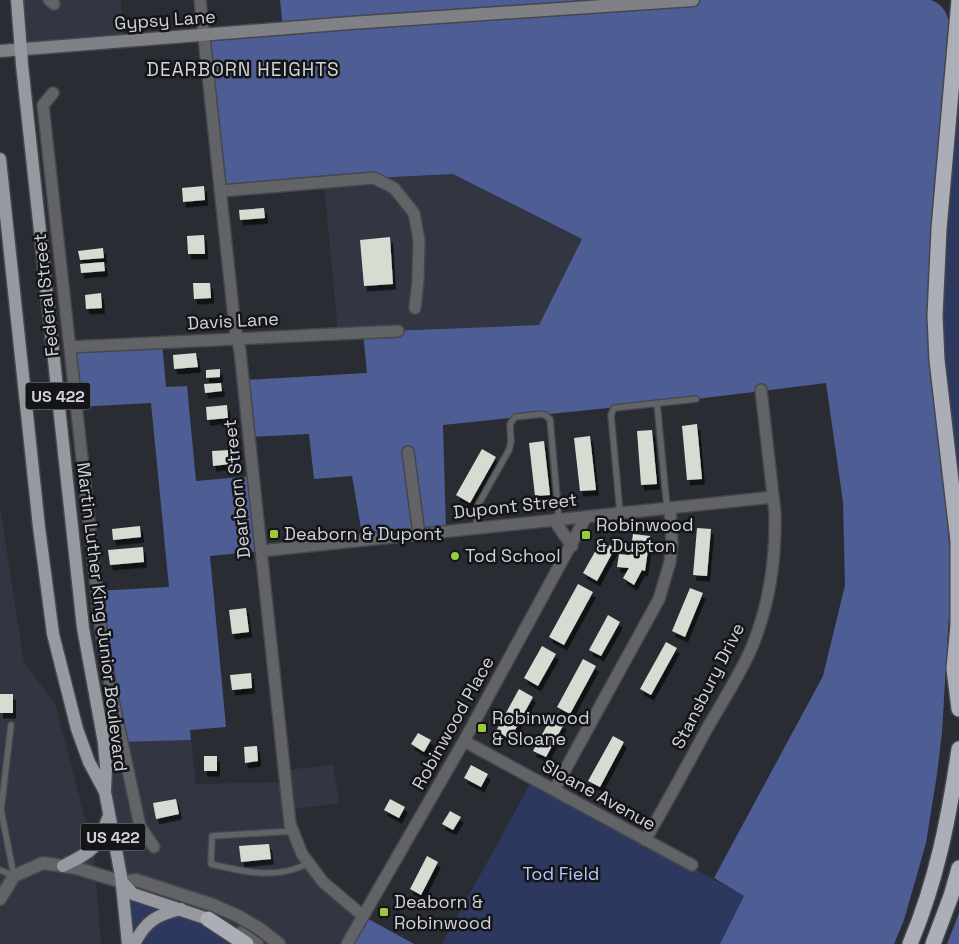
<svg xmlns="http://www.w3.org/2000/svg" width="959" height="944" font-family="'Space Grotesk',sans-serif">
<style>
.built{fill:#313642}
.green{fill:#2d385e}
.forest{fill:#4e5e94}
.building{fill:#d7dcd3;filter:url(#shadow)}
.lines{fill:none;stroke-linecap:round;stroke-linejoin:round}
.service-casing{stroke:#45474d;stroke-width:8}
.minor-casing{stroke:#45474d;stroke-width:14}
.tertiary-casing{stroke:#45474d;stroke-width:15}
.secondary-casing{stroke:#45474d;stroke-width:15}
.primary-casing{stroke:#45474d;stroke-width:15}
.motorway-casing{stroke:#45474d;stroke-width:18}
.service{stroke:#626367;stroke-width:5.5}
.minor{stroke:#626367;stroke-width:11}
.tertiary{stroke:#626367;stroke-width:12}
.secondary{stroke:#7f8187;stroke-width:12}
.primary{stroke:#9699a0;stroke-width:12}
.motorway{stroke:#abaeb7;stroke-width:15}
.poi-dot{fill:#98cb37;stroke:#141518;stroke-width:2}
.labels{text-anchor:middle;stroke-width:5;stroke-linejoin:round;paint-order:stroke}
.shield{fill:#141518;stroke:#989a9e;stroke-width:1}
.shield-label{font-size:16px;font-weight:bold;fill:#d1d3d8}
.street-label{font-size:18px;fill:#d1d3d8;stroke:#141518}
.poi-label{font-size:18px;fill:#d1d3d8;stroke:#141518;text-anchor:start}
.park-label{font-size:18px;fill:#b5c6f6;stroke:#141518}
.neighbourhood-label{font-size:19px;letter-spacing:1px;fill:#d1d3d8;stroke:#141518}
</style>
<defs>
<filter id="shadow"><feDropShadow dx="3" dy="5.5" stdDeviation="0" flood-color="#0009"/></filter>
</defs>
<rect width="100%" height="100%" fill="#2a2c33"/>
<!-- built -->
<path class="built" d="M17 0H121L124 41 21 49Z
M453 174 582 239 539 325 338 333 324 183 374 178Z
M0 506 24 663 55 703 94 853 101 944H0Z
M191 740 196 784 285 782V770L333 765 339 803 289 810 302 854 363 916 347 944H251L122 882 104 743Z"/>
<!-- green -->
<path class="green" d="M959 69V492L946 395 941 318 945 226Z
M533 779 744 896 720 944H442Z
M122 882 257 944H128Z"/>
<!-- forest -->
<path class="forest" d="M280 0H931C943 5 948 13 949 25L933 228 928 321 929 356 946 496 951 580 942 733 937 774 926 843 904 920 894 944H720L744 896 714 878 823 676 845 585 843 502 826 383 696 399 443 425 446 531 363 540 352 476 314 479 309 434 249 437 243 380 367 373 363 332 539 325 582 239 453 174 374 178 220 191 203 35 283 28Z
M162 342 166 387 187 386 196 481 253 476 261 551 210 556 226 727 190 730 191 740 122 742 96 591 169 587 151 403 76 407 70 347Z
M959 913V944H947Z
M363 916 414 944H347Z"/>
<!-- building -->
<path class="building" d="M204 186 205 200 183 202 182 188Z
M264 208 265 218 240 220 239 210Z
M204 235 205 254H188L187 236Z
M390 237 393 284 364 286 360 240Z
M103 248 104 258 80 260 78 251Z
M104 262 105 271 81 273 80 264Z
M193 283H210L211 298 194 299Z
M101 293 102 308 86 309 85 295Z
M196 353 198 367 174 369 173 355Z
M220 369V377L206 378V370Z
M221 383 222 391 205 393 204 384Z
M227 405 228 418 207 420 206 407Z
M697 424 702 479 687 480 682 426Z
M652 430 657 484 641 485 637 431Z
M590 436 596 490 580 491 574 438Z
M544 441 550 495 535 496 529 443Z
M482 449 496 457 470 503 456 495Z
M229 450 230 464 213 466 212 451Z
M140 526 141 537 113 540 112 529Z
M697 528 711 529 707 576 693 575Z
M633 534 650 536 645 571 642 570 634 585 623 578 629 568 617 567 619 554 630 555Z
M601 541 615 548 597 581 583 573Z
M143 547 144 562 110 565 108 550Z
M578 584 593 592 564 645 549 637Z
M690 588 703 593 685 637 672 631Z
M246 608 249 632 232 634 229 610Z
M608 615 620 622 601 656 589 650Z
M666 642 677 648 651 695 640 689Z
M542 646 556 654 538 686 524 678Z
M583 659 596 666 570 714 557 707Z
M251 673 252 688 232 690 230 675Z
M519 689 533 697 510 739 496 731Z
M0 694H13V713H0Z
M551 718 564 724 546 757 533 751Z
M418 733 431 740 424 752 411 744Z
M613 736 624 742 600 787 588 781Z
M257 746 258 761 245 763 244 747Z
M204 756H217V771H204Z
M471 765 488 774 481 787 464 778Z
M176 799 179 814 156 819 153 803Z
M390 799 405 807 399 818 384 810Z
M450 811 461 817 453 830 442 824Z
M269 844 271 859 241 862 239 846Z
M427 856 438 862 421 895 410 889Z"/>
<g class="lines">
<!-- service casing -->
<g class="service-casing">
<path id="service" d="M657 403 667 508
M620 513 611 415 614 408 696 399
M476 528 478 505 509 450 511 442 510 424 515 417 543 414 550 419 559 520
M11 725 1 810 14 876
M293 831 212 836 211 864C243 872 279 880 308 863
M0 870 14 876"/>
</g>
<!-- minor casing -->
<g class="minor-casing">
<path id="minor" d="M49 0 54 4
M200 0 235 328 240 351 290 824 302 854 323 882 363 916
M53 93 43 105 101 630 111 691 140 826 154 847
M220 191 374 178 394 188 414 213 419 240 418 280 415 308
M70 347 398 331
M408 452 419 534
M554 520 572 546
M261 551 773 497
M464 741 692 865
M554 790 659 599 670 562 672 543 670 508
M645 840C666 805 685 769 704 734 720 705 739 677 752 647 770 603 776 559 775 513L761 390
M347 944 464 741 586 517"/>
</g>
<!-- tertiary casing -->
<g class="tertiary-casing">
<path id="tertiary" d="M0 899 14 876 43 863 76 868 122 882 136 880 213 905 238 916 260 929 279 944
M240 933 257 944"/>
</g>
<!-- secondary casing -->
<g class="secondary-casing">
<path id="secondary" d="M0 51 350 23 693 0"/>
</g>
<!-- primary casing -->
<g class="primary-casing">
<path id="primary" d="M17 0 22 65 83 628 104 743 106 767 105 792 121 876 128 944
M0 159 39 527 53 634 77 729 89 762 105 792
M63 866C93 851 97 849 108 818
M122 882 133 894 208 919
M134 944C146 921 156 915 181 909"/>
</g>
<!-- motorway casing -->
<g class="motorway-casing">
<path id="motorway" d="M959 0 939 229 935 316 937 360 958 541V625L954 669 959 709
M208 919 246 944
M910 944C937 880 949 817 959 749
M933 944 951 896 959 868"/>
</g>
<!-- service -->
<use href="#service" class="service"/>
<!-- minor -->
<use href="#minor" class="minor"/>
<!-- tertiary -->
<use href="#tertiary" class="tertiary"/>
<!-- secondary -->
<use href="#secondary" class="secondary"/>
<!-- primary -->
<use href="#primary" class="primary"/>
<!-- motorway -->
<use href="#motorway" class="motorway"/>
</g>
<!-- markers -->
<g class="poi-dot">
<rect x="269" y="529" width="10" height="10" rx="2.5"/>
<rect x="581" y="530" width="10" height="10" rx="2.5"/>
<circle cx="455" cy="556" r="5"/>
<rect x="477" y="723" width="10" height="10" rx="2.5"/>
<rect x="379" y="907" width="10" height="10" rx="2.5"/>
</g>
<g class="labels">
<!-- shield labels -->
<g class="shield">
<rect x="25.5" y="382.5" width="65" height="27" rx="4"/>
<rect x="80.5" y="823.5" width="65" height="27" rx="4"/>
</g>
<g class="shield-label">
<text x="58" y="402">US 422</text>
<text x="113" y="843">US 422</text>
</g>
<!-- street labels -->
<g class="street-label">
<text transform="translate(165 20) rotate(-4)" y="6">Gypsy Lane</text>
<text transform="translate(46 295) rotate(-96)" y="6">Federal Street</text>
<text transform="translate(233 321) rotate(-3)" y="6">Davis Lane</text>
<text transform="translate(237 489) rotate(-96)" y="6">Dearborn Street</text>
<text transform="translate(515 506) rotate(-6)" y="6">Dupont Street</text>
<text transform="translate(102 617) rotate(83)" y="6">Martin Luther King Junior Boulevard</text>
<text transform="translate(708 686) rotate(-63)" y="6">Stansbury Drive</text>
<text transform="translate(453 723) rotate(-61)" y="6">Robinwood Place</text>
<text transform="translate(599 795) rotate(29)" y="6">Sloane Avenue</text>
</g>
<!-- poi labels -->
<g class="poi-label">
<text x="596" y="531">Robinwood<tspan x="596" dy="21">&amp; Dupton</tspan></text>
<text x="284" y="540">Deaborn &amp; Dupont</text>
<text x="465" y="562">Tod School</text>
<text x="492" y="724">Robinwood<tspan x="492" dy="21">&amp; Sloane</tspan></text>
<text x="394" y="908">Deaborn &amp;<tspan x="394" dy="21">Robinwood</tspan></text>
</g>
<!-- park labels -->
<g class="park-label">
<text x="561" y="880">Tod Field</text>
</g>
<!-- neighbourhood labels -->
<g class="neighbourhood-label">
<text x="243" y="76">DEARBORN HEIGHTS</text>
</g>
</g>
</svg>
